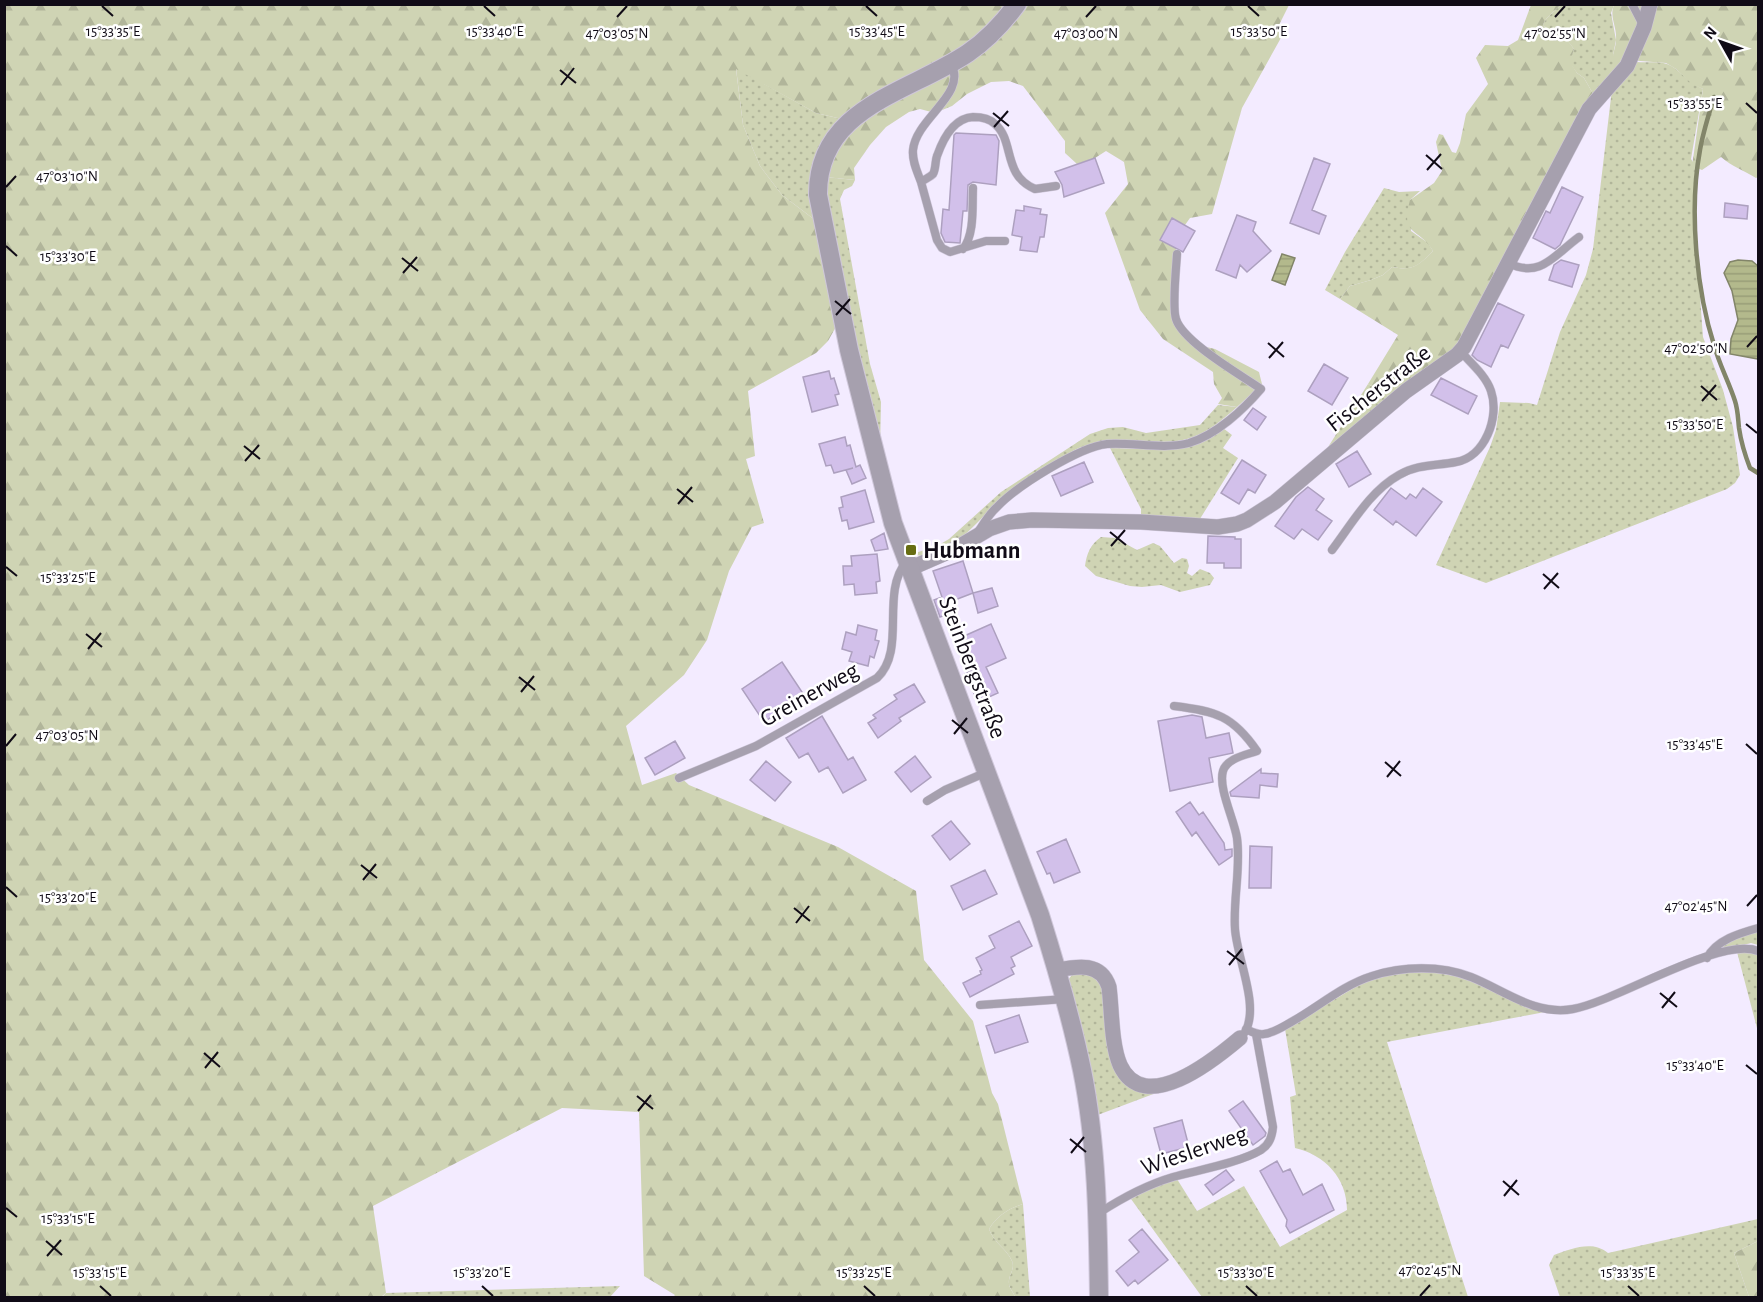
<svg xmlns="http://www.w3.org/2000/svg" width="1763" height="1302" font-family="'Alegreya Sans',sans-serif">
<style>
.grass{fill:url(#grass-dots)}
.forest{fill:url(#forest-firs)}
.water{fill:url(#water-rules);stroke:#828569;stroke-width:1.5}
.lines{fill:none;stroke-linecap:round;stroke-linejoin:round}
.stream{stroke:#828569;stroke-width:4.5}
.building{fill:#d2c0ea;stroke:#ada0bf;stroke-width:1.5}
.service-casing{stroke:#cfc7da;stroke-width:9}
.minor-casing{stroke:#cfc7da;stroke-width:16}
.tertiary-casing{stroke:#cfc7da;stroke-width:20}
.service{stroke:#a6a0ae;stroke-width:8}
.minor{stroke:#a6a0ae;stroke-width:15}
.tertiary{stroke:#a6a0ae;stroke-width:18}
.ticks{fill:none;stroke:#100b16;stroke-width:2}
.poi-dot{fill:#676d12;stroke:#fff;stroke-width:2}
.labels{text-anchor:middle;stroke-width:5;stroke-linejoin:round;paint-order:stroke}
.street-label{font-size:24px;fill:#100b16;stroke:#fff}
.poi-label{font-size:24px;font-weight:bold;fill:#100b16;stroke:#fff;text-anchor:start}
.ticks-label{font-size:15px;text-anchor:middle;fill:#100b16;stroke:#fff;stroke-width:5;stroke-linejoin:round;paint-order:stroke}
</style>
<defs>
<pattern id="grass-dots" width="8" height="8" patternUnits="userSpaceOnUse" patternTransform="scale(1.5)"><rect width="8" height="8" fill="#cfd4b4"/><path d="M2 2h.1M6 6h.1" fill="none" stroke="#b1b59a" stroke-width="1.8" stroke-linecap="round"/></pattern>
<pattern id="forest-firs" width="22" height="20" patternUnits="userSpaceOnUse" patternTransform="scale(1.5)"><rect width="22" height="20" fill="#cfd4b4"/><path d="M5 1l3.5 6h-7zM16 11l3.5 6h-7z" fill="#b1b59a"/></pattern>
<pattern id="water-rules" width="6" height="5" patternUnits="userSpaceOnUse" patternTransform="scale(1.5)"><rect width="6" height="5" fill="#b3b98c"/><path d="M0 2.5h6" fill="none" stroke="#999e78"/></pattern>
</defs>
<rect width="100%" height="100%" fill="#f3ebff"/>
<!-- grass -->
<path class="grass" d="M1560 5H1614L1611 13 1616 40 1613 55 1622 60 1595 97 1584 78 1577 73 1569 62 1574 49 1559 30H1549L1543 25C1546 16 1555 12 1560 5Z
M1637 62C1646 63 1657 61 1667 64 1677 67 1689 83 1703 89L1691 159 1697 168 1695 184V229L1703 337 1723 390 1733 427 1740 475 1735 483 1727 489 1486 583 1436 565 1490 447 1496 430 1500 402 1529 403 1537 405 1560 332 1586 275 1593 249 1612 89Z
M736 68 816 113 842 119 815 220 782 195 760 166 743 125Z
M825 177 855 180 852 186 844 190 840 199 870 364 881 402 880 451 825 204Z
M1384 188 1399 192 1420 191 1410 200 1411 231 1428 243 1433 251C1418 266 1414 271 1392 267L1383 275 1371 280 1350 286 1340 299 1325 290 1345 252Z
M1368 384 1392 398 1323 455Z
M1218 405 1237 407C1222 420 1207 434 1187 439 1146 450 1106 429 1066 455 1046 468 1024 481 1005 496 981 514 948 566 912 554L937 546 949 539 1001 492 1090 434 1108 428 1123 427 1146 433 1200 425Z
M1223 428 1232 435 1223 448 1238 458 1198 522 1141 518V509L1110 448 1160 449Z
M1101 537 1115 538 1137 550 1153 543 1160 546 1174 563 1182 558 1187 559 1189 566 1187 573 1192 576 1200 569 1210 573 1214 578 1210 585 1180 592 1161 585 1142 587 1130 586 1096 576 1085 566C1087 553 1090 545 1101 537Z
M1758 931V945L1751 943 1715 952 1729 941Z
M1737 952H1754L1758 956V1032Z
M1075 971 1100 978 1115 1065 1164 1090 1095 1116 1068 980Z
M1430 971 1468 979 1545 1012 1387 1042 1468 1297H1202L1131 1199 1155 1186 1177 1179 1197 1211 1244 1186 1280 1247 1347 1210C1347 1178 1325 1155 1295 1148L1290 1097 1296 1095 1285 1029 1362 983C1384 974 1406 972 1430 971Z
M1023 1204 1030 1297H1015C1013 1291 1008 1288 1009 1280 1010 1273 1015 1268 1012 1261 1007 1249 993 1242 989 1229 998 1215 1008 1209 1023 1204Z
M1758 1219V1241L1734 1253 1749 1297H1560L1549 1265 1554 1255C1571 1249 1592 1240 1608 1253Z
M620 1286 610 1297 381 1298 386 1293Z"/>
<!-- forest -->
<path class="forest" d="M5 5H1008L963 48 842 119 816 113 736 69 743 125 760 166 782 195 815 220 837 325 828 341 816 353 748 391 755 456 746 459 764 523 752 527 729 571 707 640 684 675 626 726 642 785 676 773 689 785 838 847 916 891 924 960 973 1021 992 1093 998 1104 1023 1204C1008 1209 998 1215 989 1229 993 1242 1007 1249 1012 1261 1015 1268 1010 1273 1009 1280 1008 1288 1013 1291 1015 1297H673L675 1295 644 1276 639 1112 562 1108 373 1206 386 1293 381 1297 5 1298Z
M1025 5H1289L1277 29 1282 36 1242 108 1212 214 1190 218 1185 225 1176 248 1175 314 1198 345 1215 349 1259 372 1262 384 1237 407 1218 404 1222 398 1214 384 1213 372 1163 339 1140 310 1105 213 1128 184 1124 162 1106 151 1095 158 1077 164 1065 153V141L1023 86 1009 81 991 82 967 94 952 106 935 113 920 109 909 112 886 127 870 145 854 168 855 180 825 177 830 159 852 129Z
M1531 5H1560C1555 12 1546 16 1543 25L1549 30 1559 29 1574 49 1570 62 1577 73 1584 78 1595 97 1461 345 1392 398 1368 384 1398 335 1340 299 1350 286 1371 280 1383 275 1392 267C1413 271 1418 266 1433 251 1418 226 1400 237 1410 200L1434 183 1442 171 1436 142 1439 134 1443 135 1452 152 1456 153 1460 143 1466 114 1488 84 1476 58 1485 45 1508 46 1518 40Z
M1614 5H1758V177L1756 178C1743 170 1733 167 1721 157L1702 170 1692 166 1703 89 1692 84 1676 69 1666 63 1615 59 1613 55C1614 50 1616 45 1616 40 1617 26 1609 17 1614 5Z
M1758 1241V1297H1749L1734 1253Z"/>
<!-- water -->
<path class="water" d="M1282 254 1295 258 1285 285 1272 280Z
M1738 260 1752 261 1758 266V359L1730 354 1731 339 1738 320 1732 291 1724 273 1730 262Z"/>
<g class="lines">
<!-- stream -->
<path class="stream" d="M1714 97C1709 114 1703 132 1700 150 1689 208 1696 289 1714 345 1719 364 1729 382 1735 401 1738 410 1738 419 1739 428 1741 442 1745 455 1750 468L1758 473"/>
</g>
<!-- building -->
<path class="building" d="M956 133 996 135 999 141 996 185 973 182 968 185 967 211H963L960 243 945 242 941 233 943 209 949 210 954 135Z
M1095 158 1104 183 1064 197 1062 185 1055 172Z
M1314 158 1330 164 1312 210 1326 216 1319 234 1290 223Z
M1562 187 1583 197 1560 245 1555 249 1533 238 1546 211 1550 213Z
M1725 203 1748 206 1747 219 1724 217Z
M1024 206 1041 209 1040 214 1047 215 1044 237H1040L1037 252 1020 250 1022 237 1012 235 1016 210 1024 211Z
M1237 215 1256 222 1253 231 1271 251 1247 272 1240 265 1236 278 1216 270Z
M1172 218 1195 231 1183 252 1160 240Z
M1561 260 1579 265 1572 287 1549 280 1554 265Z
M1498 303 1524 315 1508 348 1501 345 1491 367 1477 360 1472 355Z
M1324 364 1348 378 1332 405 1308 391Z
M829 371 831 379 834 378 839 394 835 395 838 405 812 412 803 377Z
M1441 378 1477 396 1468 414 1431 395Z
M1253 408 1266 417 1257 430 1244 420Z
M845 437 847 446 850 445 856 467 860 465 866 478 852 484 846 470 853 468 834 473 831 465 826 466 819 444Z
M1357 451 1371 474 1349 487 1336 464Z
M1242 460 1266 475 1255 493 1248 489 1239 504 1221 493Z
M1084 462 1093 482 1061 496 1052 476Z
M1308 487 1324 499 1316 510 1332 521 1318 540 1302 529 1294 539 1275 526 1296 497Z
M1391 488 1406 499 1410 494 1416 498 1423 488 1442 502 1416 536 1396 521 1393 525 1374 510Z
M865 490 874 522 849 529 847 520 842 521 839 508 843 507 841 497Z
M884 533 888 549 875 551 871 540Z
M1208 536 1235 537V539H1241V568H1224V563H1207Z
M877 554 880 581 876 582 877 593 855 595 854 584 844 585 843 566H852L851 556Z
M963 561 973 593 947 603 951 613 940 617 934 600 942 597 933 571Z
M992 588 998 606 978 613 973 593Z
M991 624 1006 658 986 667 998 693 978 702 965 674 972 670 966 658 970 656 962 637Z
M858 625 877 630 875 640 879 641 874 658 870 656 868 666 849 661 852 652 842 649 846 632 856 635Z
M782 662 804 695 764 722 742 689Z
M914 684 925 702 899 718 901 721 878 738 868 723 876 718 873 715 897 699 894 695Z
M1192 715 1202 717 1206 738 1229 733 1233 753 1209 758 1213 782 1170 791 1158 721Z
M822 716 848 760 853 757 866 780 843 793 828 767 819 772 808 753 799 758 786 738Z
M675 741 685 758 655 775 645 758Z
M915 756 931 777 911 792 895 772Z
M766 761 791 782 775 801 750 780Z
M1261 769V773L1278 774 1277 787 1260 785 1259 798 1231 796 1230 792Z
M1190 802 1199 815 1203 812 1224 843 1225 850 1232 849V856L1219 865 1196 832 1192 836 1176 812Z
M951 821 970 844 950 860 932 836Z
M1066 839 1080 872 1054 883 1050 873 1047 874 1037 852Z
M1250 846 1272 847 1271 888H1249Z
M985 870 997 894 963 910 951 886Z
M1019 921 1032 946 1011 957 1015 966 1011 968 1014 974 970 997 963 983 981 974 980 971 982 970 976 958 995 948 989 936Z
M1019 1015 1028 1042 995 1053 986 1026Z
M1243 1101 1266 1133 1265 1136 1253 1145 1229 1111Z
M1182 1120 1189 1147 1161 1154 1154 1128Z
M1277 1161 1283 1172 1290 1169 1303 1195 1322 1184 1334 1210 1290 1233 1286 1226 1287 1220 1260 1171Z
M1226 1170 1234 1180 1213 1195 1205 1185Z
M1142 1229 1168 1260 1138 1284 1135 1280 1128 1286 1116 1271 1139 1252 1129 1240Z"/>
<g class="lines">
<!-- service casing -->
<g class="service-casing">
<path id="service" d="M1632 4 1643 25
M921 182C917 171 912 161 913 150 916 118 968 94 951 64
M1005 241H986L950 252 942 248 937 240 921 182C925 179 930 177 933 174 936 169 935 161 937 156 943 139 954 118 973 117 981 117 989 118 995 124 1015 141 1002 175 1035 189L1056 186
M963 249C975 234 972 206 973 188
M1508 263C1541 279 1554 255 1579 237
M978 532C984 523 989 514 997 507 1017 486 1079 447 1107 444 1134 442 1162 450 1189 443 1216 435 1243 410 1261 389 1241 375 1183 342 1176 319 1172 307 1176 270 1177 254
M1332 550C1351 525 1370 491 1399 475 1418 464 1436 466 1456 462 1485 457 1500 417 1491 391 1486 376 1471 363 1461 352
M1174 706C1216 711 1233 716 1257 751 1246 755 1227 758 1223 771 1218 788 1234 819 1237 838 1241 868 1233 899 1235 929 1237 959 1260 1006 1245 1032
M679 778 756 746 877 678C907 650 880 594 906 562
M927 801 945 790 987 772
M1707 958C1716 940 1740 933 1758 928
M980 1005 1065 999
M1246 1029C1252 1032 1257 1035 1264 1034 1274 1033 1284 1026 1293 1021 1318 1007 1343 985 1372 976 1402 966 1441 965 1471 977 1504 990 1535 1016 1573 1009 1617 1001 1720 936 1758 951
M1099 1213C1122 1198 1146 1185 1173 1177 1198 1170 1239 1163 1261 1150 1270 1144 1272 1136 1273 1127L1256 1034"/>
</g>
<!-- minor casing -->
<g class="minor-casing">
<path id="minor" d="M909 569 955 549 989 529 1009 522 1032 520 1141 522 1218 527 1237 524 1247 520 1275 502 1406 391 1457 355 1464 347 1589 109 1627 66 1644 27 1650 4
M1057 970C1078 966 1101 962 1109 987 1112 1010 1111 1044 1120 1065 1144 1117 1214 1060 1240 1038"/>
</g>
<!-- tertiary casing -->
<g class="tertiary-casing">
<path id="tertiary" d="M1017 4C1003 23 987 40 968 53 909 93 817 107 818 195L849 350 893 523 1040 915C1056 966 1071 1017 1082 1070 1097 1144 1098 1222 1099 1298"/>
</g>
<!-- service -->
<use href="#service" class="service"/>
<!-- minor -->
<use href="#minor" class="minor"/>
<!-- tertiary -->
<use href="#tertiary" class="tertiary"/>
</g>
<!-- ticks -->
<path class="ticks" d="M102 6 113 16M484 6 495 16M866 6 877 16M1248 6 1259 16M617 17 627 6M1086 17 1096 6M1555 17 1565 6M560 70 576 83M561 85 574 68M1746 103 1757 113M993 113 1009 126M994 127 1008 111M1426 155 1442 169M1427 170 1441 154M6 187 16 176M6 246 17 256M402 258 418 271M403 273 417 257M835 301 851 314M836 315 850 299M1268 343 1284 357M1747 347 1757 336M1269 358 1283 342M1701 386 1717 400M1702 401 1716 385M1746 424 1757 433M244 446 260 459M245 461 259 445M677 489 693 502M678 504 692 487M1110 532 1126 545M1111 546 1125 530M6 567 17 576M1543 574 1559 588M1544 589 1558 573M86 634 102 647M88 649 101 633M519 677 535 690M521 692 534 676M952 720 968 733M954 734 967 718M1746 744 1757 754M6 746 16 734M1385 762 1401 776M1387 777 1400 761M361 865 377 878M363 880 376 864M6 887 17 897M1747 906 1757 895M794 908 810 921M796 923 809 906M1227 951 1244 964M1229 965 1242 949M1660 993 1677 1007M1662 1008 1675 992M204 1053 220 1067M1746 1065 1757 1074M205 1068 218 1052M637 1096 653 1109M638 1111 651 1095M1070 1139 1086 1152M1071 1153 1084 1137M1503 1181 1519 1195M1504 1196 1517 1180M6 1208 17 1217M46 1241 62 1255M47 1256 61 1240M100 1286 111 1296M482 1286 493 1296M864 1286 875 1296M1246 1286 1257 1296M1628 1286 1639 1296M1420 1296 1430 1285"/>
<!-- markers -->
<rect class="poi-dot" x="905" y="544" width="12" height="12" rx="3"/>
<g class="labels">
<!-- street labels -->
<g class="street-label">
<text transform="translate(1378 388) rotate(-38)" y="8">Fischerstraße</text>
<text transform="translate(973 667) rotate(69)" y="8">Steinbergstraße</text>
<text transform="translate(809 694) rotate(-29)" y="8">Greinerweg</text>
<text transform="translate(1194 1150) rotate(-19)" y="8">Wieslerweg</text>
</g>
<!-- poi labels -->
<g class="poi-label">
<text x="923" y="558">Hubmann</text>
</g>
</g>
<g class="ticks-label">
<text x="113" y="36">15°33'35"E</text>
<text x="495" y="36">15°33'40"E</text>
<text x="877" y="36">15°33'45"E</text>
<text x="1259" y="36">15°33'50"E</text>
<text x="617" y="38">47°03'05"N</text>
<text x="1086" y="38">47°03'00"N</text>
<text x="1555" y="38">47°02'55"N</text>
<text x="1695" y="108">15°33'55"E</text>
<text x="67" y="181">47°03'10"N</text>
<text x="68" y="261">15°33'30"E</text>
<text x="1696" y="353">47°02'50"N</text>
<text x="1695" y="429">15°33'50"E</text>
<text x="68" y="582">15°33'25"E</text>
<text x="67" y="740">47°03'05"N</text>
<text x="1695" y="749">15°33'45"E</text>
<text x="68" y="902">15°33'20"E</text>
<text x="1696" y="911">47°02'45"N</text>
<text x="1695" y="1070">15°33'40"E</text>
<text x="68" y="1223">15°33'15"E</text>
<text x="1430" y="1275">47°02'45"N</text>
<text x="100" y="1277">15°33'15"E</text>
<text x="482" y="1277">15°33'20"E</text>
<text x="864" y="1277">15°33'25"E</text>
<text x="1246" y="1277">15°33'30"E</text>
<text x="1628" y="1277">15°33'35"E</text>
</g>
<!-- border -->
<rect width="1763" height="1302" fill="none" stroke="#100b16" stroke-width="12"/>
<!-- north arrow -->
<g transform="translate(1721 42) rotate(310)" stroke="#ffffff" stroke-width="4.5" paint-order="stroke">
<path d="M0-4.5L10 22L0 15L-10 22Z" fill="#100b16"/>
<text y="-9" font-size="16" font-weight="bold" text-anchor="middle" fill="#100b16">N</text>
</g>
</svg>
